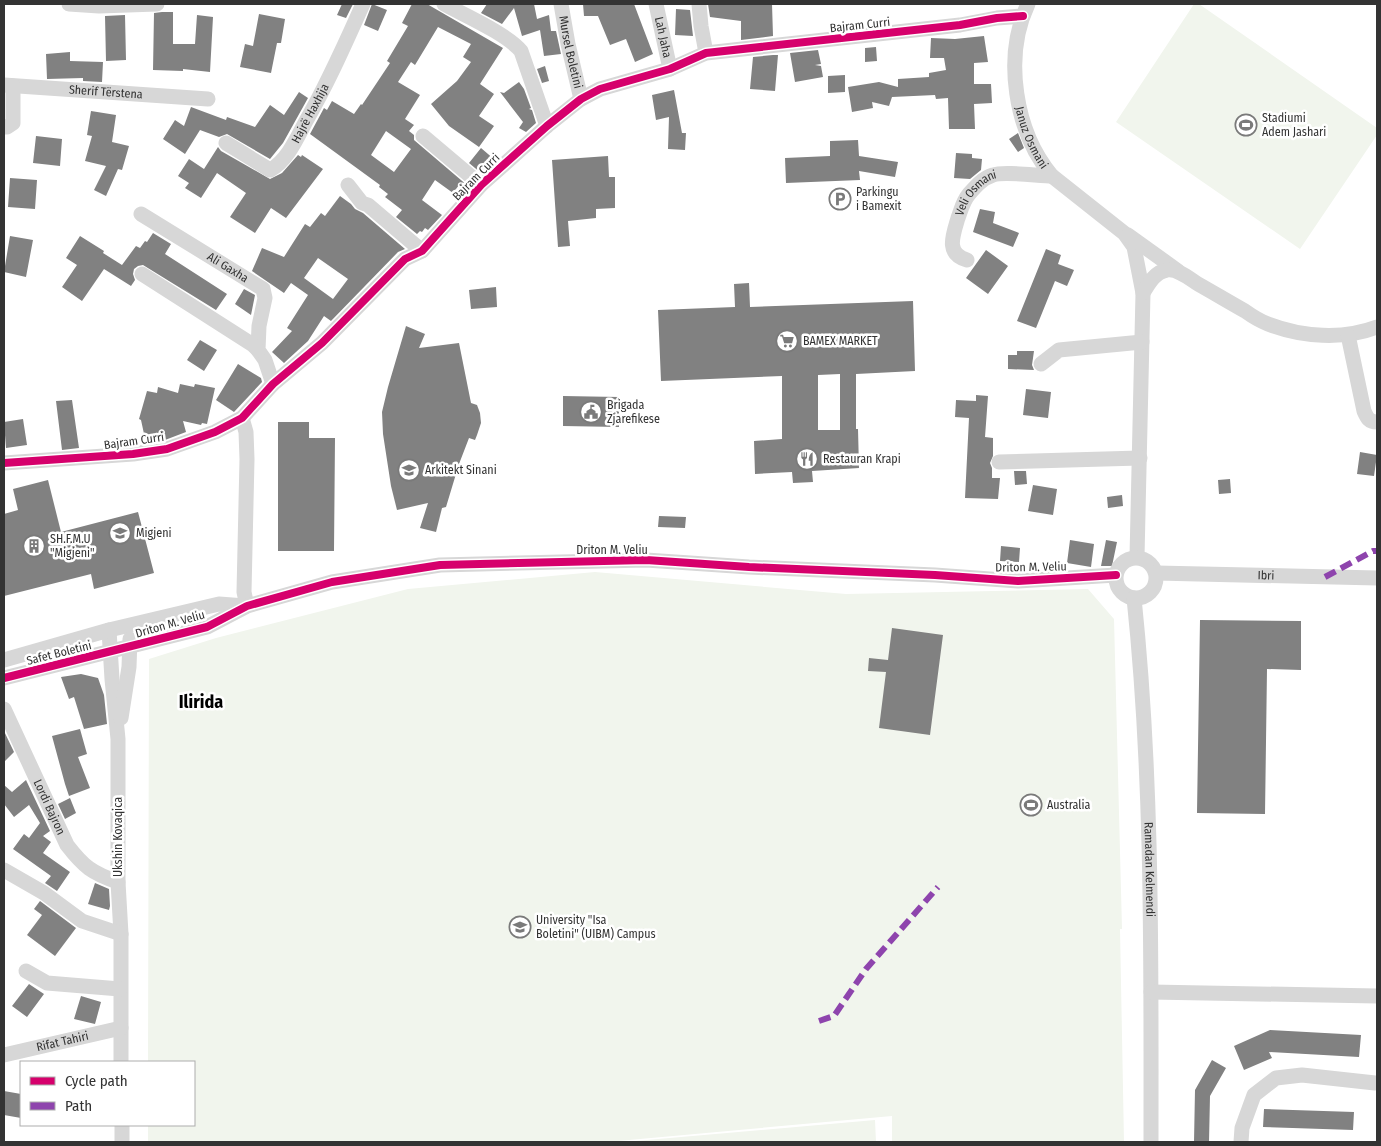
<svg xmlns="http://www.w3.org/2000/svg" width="1381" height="1146" font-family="'Fira Sans Condensed',sans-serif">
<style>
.green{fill:#f1f5ed}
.building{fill:#818181;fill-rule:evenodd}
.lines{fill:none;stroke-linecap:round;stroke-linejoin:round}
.minor{stroke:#d7d7d7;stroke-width:15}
.quiet{stroke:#8e44ad;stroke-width:6;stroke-dasharray:12 6;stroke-linecap:butt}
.cycleway-casing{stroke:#fff;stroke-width:11}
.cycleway{stroke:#d6006c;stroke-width:8}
.labels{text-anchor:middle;stroke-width:5;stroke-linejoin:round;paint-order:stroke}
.street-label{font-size:12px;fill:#333;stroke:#fff}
.poi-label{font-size:12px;fill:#333;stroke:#fff;text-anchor:start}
.district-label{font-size:18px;font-weight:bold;fill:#000;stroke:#fff}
</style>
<rect width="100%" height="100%" fill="#fff"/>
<!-- green -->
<path class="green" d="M1194 4H1199L1377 128V135L1300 249 1116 122Z
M595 572 846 594 1088 589 1114 619 1122 929H1120L1124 1142H892V1116L607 1142H148V1125H194V1062H148L149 659 216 638 408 589Z
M875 1120 876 1142H624Z"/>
<!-- building -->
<path class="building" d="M342 4H353L346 18 337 15Z
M372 4 387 10 378 31 364 25Z
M412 4H427L503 48 480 84 494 94 479 116 494 126 479 147 449 126 431 104 457 81 471 62 463 57 471 44 438 27 415 65 411 62 398 82 420 95 405 119 414 125 409 131 414 135V140L468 186 464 190 459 185 453 193 435 180 422 200 442 215 428 230 425 228 422 232 420 231 417 234 396 217 402 210 385 197 388 194 379 187 380 185 310 134 324 108 327 110 332 101 354 114 361 104 362 105 390 63 387 61 408 26 402 23ZM386 131 411 149 394 172 371 155Z
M487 4H534L537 19 549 15 551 31H556L561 54 544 56 540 30 522 36 514 8 502 24 481 13Z
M583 4H634L653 54 635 62 626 39 610 45 598 16H584Z
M708 4H772L773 36 741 40V21L710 17Z
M676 9 690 10 693 36 675 35Z
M162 12H173V44H195L197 15 213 17 210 72 183 69V71L153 70 154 13Z
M259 14 285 19 281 43H277L271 73 240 67 245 44 253 46Z
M125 15 126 60 106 61 105 16Z
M984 36 988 62 974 63V84H991L992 103 974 104 975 129H949L948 98 936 99 935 95 892 97 889 106 872 102 873 108 852 112 848 87 879 82 898 87V79L929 77V73L946 70 944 58H930L931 38 955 39Z
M876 47 877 61 865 62V48Z
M818 50 821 64 815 65 821 66 823 77 795 82 790 53Z
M70 52V61L103 62 102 82 83 81V78L47 79 46 54Z
M773 55H778L775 91 750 89 753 57Z
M545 66 549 81 542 83 537 69Z
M845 75V92L828 93V76Z
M519 82 524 89 531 108 529 109 532 110 536 123 526 132 519 128 523 122 500 92 504 93Z
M674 90 682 133H686L685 150 668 149 669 117 656 120 652 95Z
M299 92 308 98 283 143 270 159 227 134 219 137 200 130 185 154 163 139 175 120 184 126 191 107 226 120 227 117 255 127 270 105 284 115Z
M91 111 116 115 112 142 129 146 122 170 118 169 106 196 94 190 106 166 85 161 92 136 87 135Z
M1018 133 1024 148 1018 152 1009 139Z
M36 136 62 139 60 166 33 163Z
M858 140 859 156 898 162 895 177 859 171 860 180 786 183 785 158 830 156V141Z
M218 147 221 151 270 179 282 173 298 155 301 157 302 155 323 169 286 218 271 208 255 233 230 217 246 193 217 173 201 198 185 188 189 183 178 176 189 159 204 169Z
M481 148 495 160 481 173 469 163Z
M956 153 972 154V158L982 159 981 170 970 179 954 178Z
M608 156 609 177H615V208L596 209V218L568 221 570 246 558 247 552 160Z
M10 178 37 180 35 209 8 207Z
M340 196 351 204 355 209 363 213 405 249 398 252 331 321 324 316 308 341 284 363 272 352 292 331 287 328 308 295 291 283 284 293 252 271 262 248 284 257 305 224 310 227 321 213 325 216ZM318 258 348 279 333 299 304 278Z
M980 209 995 212 993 223 1019 233 1013 247 973 232Z
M153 233 171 244 165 254 227 294 216 310 143 265 138 266 134 269 133 274 135 280 131 286 104 269 82 301 62 287 77 265 66 258 80 236 104 251 103 253 122 265 136 246 140 248 145 241 147 242Z
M10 236 33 240 26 277 4 272Z
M1046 249 1061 255 1058 264 1074 270 1067 286 1055 281 1036 328 1017 321Z
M986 250 1008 266 988 294 966 278Z
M749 283 750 307 913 301 915 371 856 374V429H858L859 468 812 471 813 482 793 483 792 472 755 474 754 441 782 439V376L661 381 658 310 735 307 734 284ZM840 374V430H818V375Z
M496 287 497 307 471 309 469 290Z
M244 289 255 295 251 315 235 304Z
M406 326 425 334 419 348 459 343 471 403 477 405 480 413 481 423 477 435 475 440 469 438 459 464 446 507 442 508 436 532 420 528 428 503 397 510 391 486 383 434 382 412 388 387Z
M200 340 217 350 204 371 187 360Z
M1017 351H1034L1032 365 1034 370 1008 369V355H1017Z
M238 364 261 378 262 382 234 412 216 400Z
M180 384 194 387 195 384 215 388 207 424 202 423 201 425 183 421 186 432 165 440 146 443 141 420 139 419 147 391 157 393 158 387 178 393Z
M1026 389 1051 392 1048 418 1023 415Z
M976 395 988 396 985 437 993 438V456L990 463 992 468V478H1000L998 499 965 498 969 418 955 417 956 400 976 401Z
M563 396 619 397V427L563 426Z
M72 400 79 448 62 450 56 401Z
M23 419 27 445 6 448 4 422Z
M278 422H309V438H335L334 551H278Z
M1360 452 1377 455 1374 476 1357 474Z
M1014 471H1026L1027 484 1015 485Z
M1230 479 1231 493 1219 494 1218 480Z
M48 480 61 532 138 512 154 573 94 589 91 574 4 596V514L18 510 13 489Z
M1033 485 1057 489 1053 515 1028 511Z
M1122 495 1123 506 1108 508 1107 497Z
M659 516 686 517 685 528 658 527Z
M1070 540 1094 544 1091 567 1067 563Z
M1106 540 1117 542 1112 566H1101Z
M1001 546 1020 548 1019 562 1000 561Z
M1200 620 1301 621V670L1267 669 1265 814 1197 813Z
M892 628 943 635 930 735 879 728 886 672 868 671 869 658 888 660Z
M81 674 98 678 104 695 107 724 84 729 74 697 69 699 61 677Z
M80 729 87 754 78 757 90 788 69 796 65 784 52 736Z
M4 731 14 752 4 762Z
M26 780 50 831 43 836 51 842 43 853 70 872 57 891 45 883 51 876 13 849 24 834 29 838 40 823 29 805 14 817 4 804V785L12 792Z
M70 798 76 813 65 819 58 804Z
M95 883 109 889 110 906 109 910 88 904Z
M40 901 76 928 55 956 27 935 42 915 34 909Z
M29 984 44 994 27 1017 12 1006Z
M81 996 101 1002 95 1024 74 1019Z
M1270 1030 1361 1035 1359 1057 1269 1052 1272 1058 1244 1070 1234 1046Z
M1212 1060 1226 1068 1210 1096 1209 1142H1194L1195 1090Z
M4 1091 21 1094V1118L4 1115Z
M1264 1109 1354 1112 1353 1130 1263 1127Z"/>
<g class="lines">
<!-- minor -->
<g class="minor">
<path d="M69 4 99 6 157 4"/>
<path d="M444 4C464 15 507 34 521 51L547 126"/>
<path id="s1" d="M561 4 568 44 581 99"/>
<path id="s2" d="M656 4 670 69"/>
<path d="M699 4 701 26 706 53"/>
<path id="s3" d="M1028 4C1003 57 1015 132 1052 176L1124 233 1134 247 1143 293 1137 557"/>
<path id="s4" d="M4 85 208 99"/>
<path d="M4 127H7L13 123V86"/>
<path d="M423 136 481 185"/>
<path id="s5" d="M226 143 270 170C287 161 297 138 306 121 328 83 345 44 363 4"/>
<path d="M348 185 362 203 368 205 422 251"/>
<path id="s6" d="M141 214 263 289 265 298 259 326 258 350 265 360 273 384"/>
<path d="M1128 235 1178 271"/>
<path id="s7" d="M967 260C945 254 953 235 958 218 961 210 963 201 969 194 976 186 983 178 993 175 1004 171 1039 176 1052 176"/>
<path d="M142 274 253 345 258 350"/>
<path d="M1143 293C1149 283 1155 272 1167 270 1177 268 1190 279 1198 284 1214 293 1229 302 1245 311 1252 316 1260 321 1268 324 1302 337 1343 340 1377 327"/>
<path d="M1348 335 1364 411C1367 418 1369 422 1377 422"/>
<path d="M1041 364 1059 350 1142 342"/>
<path d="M242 418 246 432 247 459 244 592 247 606"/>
<path d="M999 462 1140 458"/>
<path d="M4 463 133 454 167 449 215 432 242 418 273 384 322 343 405 259 422 251 481 185 547 126 581 99 600 89 670 69 706 53 960 25 997 18 1023 16"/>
<circle cx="1136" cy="578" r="20"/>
<path id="s8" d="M1156 573 1377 578"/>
<path id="s9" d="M1134 598C1153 779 1151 961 1151 1142"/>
<path d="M109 630 112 679 118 739V882L121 934V1062"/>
<path d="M4 660 109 630 219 604 245 606"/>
<path d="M4 678 207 627 247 606 332 582 440 565 646 560 749 567 935 575 1018 581 1116 575"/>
<path id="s10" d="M4 709 67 845C84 867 92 873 118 882"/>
<path d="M121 718 129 667 130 639"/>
<path d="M4 870 44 893 82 921 121 934"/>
<path d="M26 971 47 983 120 989"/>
<path d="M1151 992 1377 996"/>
<path id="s11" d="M4 1055 121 1028"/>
<path d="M122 1125V1142"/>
<path d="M1241 1142 1242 1128 1254 1095 1276 1078 1302 1075 1375 1083"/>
</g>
<!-- quiet -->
<path class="quiet" d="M1325 577 1373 551H1377
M819 1021 834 1016 866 969 938 887"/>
<!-- cycleway casing -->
<g class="cycleway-casing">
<path id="cycleway" d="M4 463 133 454 167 449 215 432 242 418 273 384 322 343 405 259 422 251 481 185 547 126 581 99 600 89 670 69 706 53 960 25 997 18 1023 16
M4 678 207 627 247 606 332 582 440 565 646 560 749 567 935 575 1018 581 1116 575"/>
</g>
<!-- cycleway -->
<use href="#cycleway" class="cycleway"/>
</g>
<!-- icons -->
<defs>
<g id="stadium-ring" transform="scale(1.125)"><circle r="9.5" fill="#fff" stroke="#7a7a7a" stroke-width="1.5"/><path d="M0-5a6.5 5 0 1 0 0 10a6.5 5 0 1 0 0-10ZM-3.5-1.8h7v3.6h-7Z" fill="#7a7a7a"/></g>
<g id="parking-ring" transform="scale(1.125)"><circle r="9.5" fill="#fff" stroke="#7a7a7a" stroke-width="1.5"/><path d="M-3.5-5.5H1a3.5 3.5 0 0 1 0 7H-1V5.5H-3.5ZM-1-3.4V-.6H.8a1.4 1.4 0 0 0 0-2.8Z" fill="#7a7a7a"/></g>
<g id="supermarket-ring" transform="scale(1.125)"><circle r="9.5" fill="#fff" stroke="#7a7a7a" stroke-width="1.5"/><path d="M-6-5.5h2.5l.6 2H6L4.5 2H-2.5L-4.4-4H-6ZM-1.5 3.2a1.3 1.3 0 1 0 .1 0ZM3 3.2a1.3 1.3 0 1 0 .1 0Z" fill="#7a7a7a"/></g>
<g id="civic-ring" transform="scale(1.125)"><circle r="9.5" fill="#fff" stroke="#7a7a7a" stroke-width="1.5"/><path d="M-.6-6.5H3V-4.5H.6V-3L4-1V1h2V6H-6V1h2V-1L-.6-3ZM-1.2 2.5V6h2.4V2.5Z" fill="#7a7a7a"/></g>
<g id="restaurant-ring" transform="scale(1.125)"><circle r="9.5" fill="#fff" stroke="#7a7a7a" stroke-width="1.5"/><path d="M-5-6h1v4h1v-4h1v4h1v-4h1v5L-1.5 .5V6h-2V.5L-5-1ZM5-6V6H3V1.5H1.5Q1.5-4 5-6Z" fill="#7a7a7a"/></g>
<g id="school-ring" transform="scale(1.125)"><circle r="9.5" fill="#fff" stroke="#7a7a7a" stroke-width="1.5"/><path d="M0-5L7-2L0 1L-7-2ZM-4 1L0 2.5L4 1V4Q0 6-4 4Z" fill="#7a7a7a"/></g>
<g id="building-ring" transform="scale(1.125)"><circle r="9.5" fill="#fff" stroke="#7a7a7a" stroke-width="1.5"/><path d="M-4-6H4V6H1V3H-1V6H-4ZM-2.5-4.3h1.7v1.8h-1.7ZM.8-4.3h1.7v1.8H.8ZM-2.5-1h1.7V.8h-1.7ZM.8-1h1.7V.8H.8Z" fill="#7a7a7a"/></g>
<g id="university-ring" transform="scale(1.125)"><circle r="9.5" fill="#fff" stroke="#7a7a7a" stroke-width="1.5"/><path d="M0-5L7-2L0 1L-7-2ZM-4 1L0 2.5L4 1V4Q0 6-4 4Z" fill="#7a7a7a"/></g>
</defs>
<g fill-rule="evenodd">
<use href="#stadium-ring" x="1246" y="125"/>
<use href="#parking-ring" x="840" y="199"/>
<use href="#supermarket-ring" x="787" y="341"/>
<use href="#civic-ring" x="591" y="412"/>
<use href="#restaurant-ring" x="807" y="459"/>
<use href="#school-ring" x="409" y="470"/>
<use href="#school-ring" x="120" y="533"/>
<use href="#building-ring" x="34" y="546"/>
<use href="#stadium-ring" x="1031" y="805"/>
<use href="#university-ring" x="520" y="927"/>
</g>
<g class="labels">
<!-- street labels -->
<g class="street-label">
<text transform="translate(860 25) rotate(-6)" y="4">Bajram Curri</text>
<text dy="4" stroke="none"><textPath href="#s2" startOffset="34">Lah Jaha</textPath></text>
<text dy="4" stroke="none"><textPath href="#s1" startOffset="49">Mursel Boletini</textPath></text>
<text dy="4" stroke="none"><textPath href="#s4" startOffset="102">Sherif Tërstena</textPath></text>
<text dy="4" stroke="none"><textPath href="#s5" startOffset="122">Hajrë Haxhija</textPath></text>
<text dy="4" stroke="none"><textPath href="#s3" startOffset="138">Januz Osmani</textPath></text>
<text transform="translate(476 177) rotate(-45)" y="4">Bajram Curri</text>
<text dy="4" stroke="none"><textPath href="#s7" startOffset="82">Veli Osmani</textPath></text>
<text dy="4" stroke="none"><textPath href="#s6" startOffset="102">Ali Gaxha</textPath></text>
<text transform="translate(134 441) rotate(-8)" y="4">Bajram Curri</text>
<text x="612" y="554">Driton M. Veliu</text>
<text transform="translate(1031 567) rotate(-1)" y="4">Driton M. Veliu</text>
<text dy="4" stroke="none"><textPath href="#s8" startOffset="110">Ibri</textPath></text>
<text transform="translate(170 624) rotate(-16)" y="4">Driton M. Veliu</text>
<text transform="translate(59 653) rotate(-14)" y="4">Safet Boletini</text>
<text dy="4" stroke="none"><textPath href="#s10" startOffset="108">Lordi Bajron</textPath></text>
<text transform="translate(118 837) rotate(-90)" y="4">Ukshin Kovaqica</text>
<text dy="4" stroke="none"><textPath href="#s9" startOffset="272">Ramadan Kelmendi</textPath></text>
<text dy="4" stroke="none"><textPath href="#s11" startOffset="60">Rifat Tahiri</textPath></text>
</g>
<!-- poi labels -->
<g class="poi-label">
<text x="1262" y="122">Stadiumi<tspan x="1262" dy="14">Adem Jashari</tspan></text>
<text x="856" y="196">Parkingu<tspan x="856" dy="14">i Bamexit</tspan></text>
<text x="803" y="345">BAMEX MARKET</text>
<text x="607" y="409">Brigada<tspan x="607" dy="14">Zjarefikese</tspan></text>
<text x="823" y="463">Restauran Krapi</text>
<text x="425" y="474">Arkitekt Sinani</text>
<text x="136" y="537">Migjeni</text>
<text x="50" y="543">SH.F.M.U<tspan x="50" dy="14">"Migjeni"</tspan></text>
<text x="1047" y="809">Australia</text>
<text x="536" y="924">University "Isa<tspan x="536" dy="14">Boletini" (UIBM) Campus</tspan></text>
</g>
<!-- district labels -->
<g class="district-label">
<text x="201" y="708">Ilirida</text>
</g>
</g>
<!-- border -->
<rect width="1381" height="1146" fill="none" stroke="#333333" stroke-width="10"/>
<!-- legend -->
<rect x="20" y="1061" width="175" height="65" fill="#ffffff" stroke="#adadad"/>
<rect x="30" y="1077" width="25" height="8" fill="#d6006c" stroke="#adadad"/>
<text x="65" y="1086" font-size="15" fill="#333333">Cycle path</text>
<rect x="30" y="1102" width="25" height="8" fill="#8e44ad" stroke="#adadad"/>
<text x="65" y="1111" font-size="15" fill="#333333">Path</text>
</svg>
